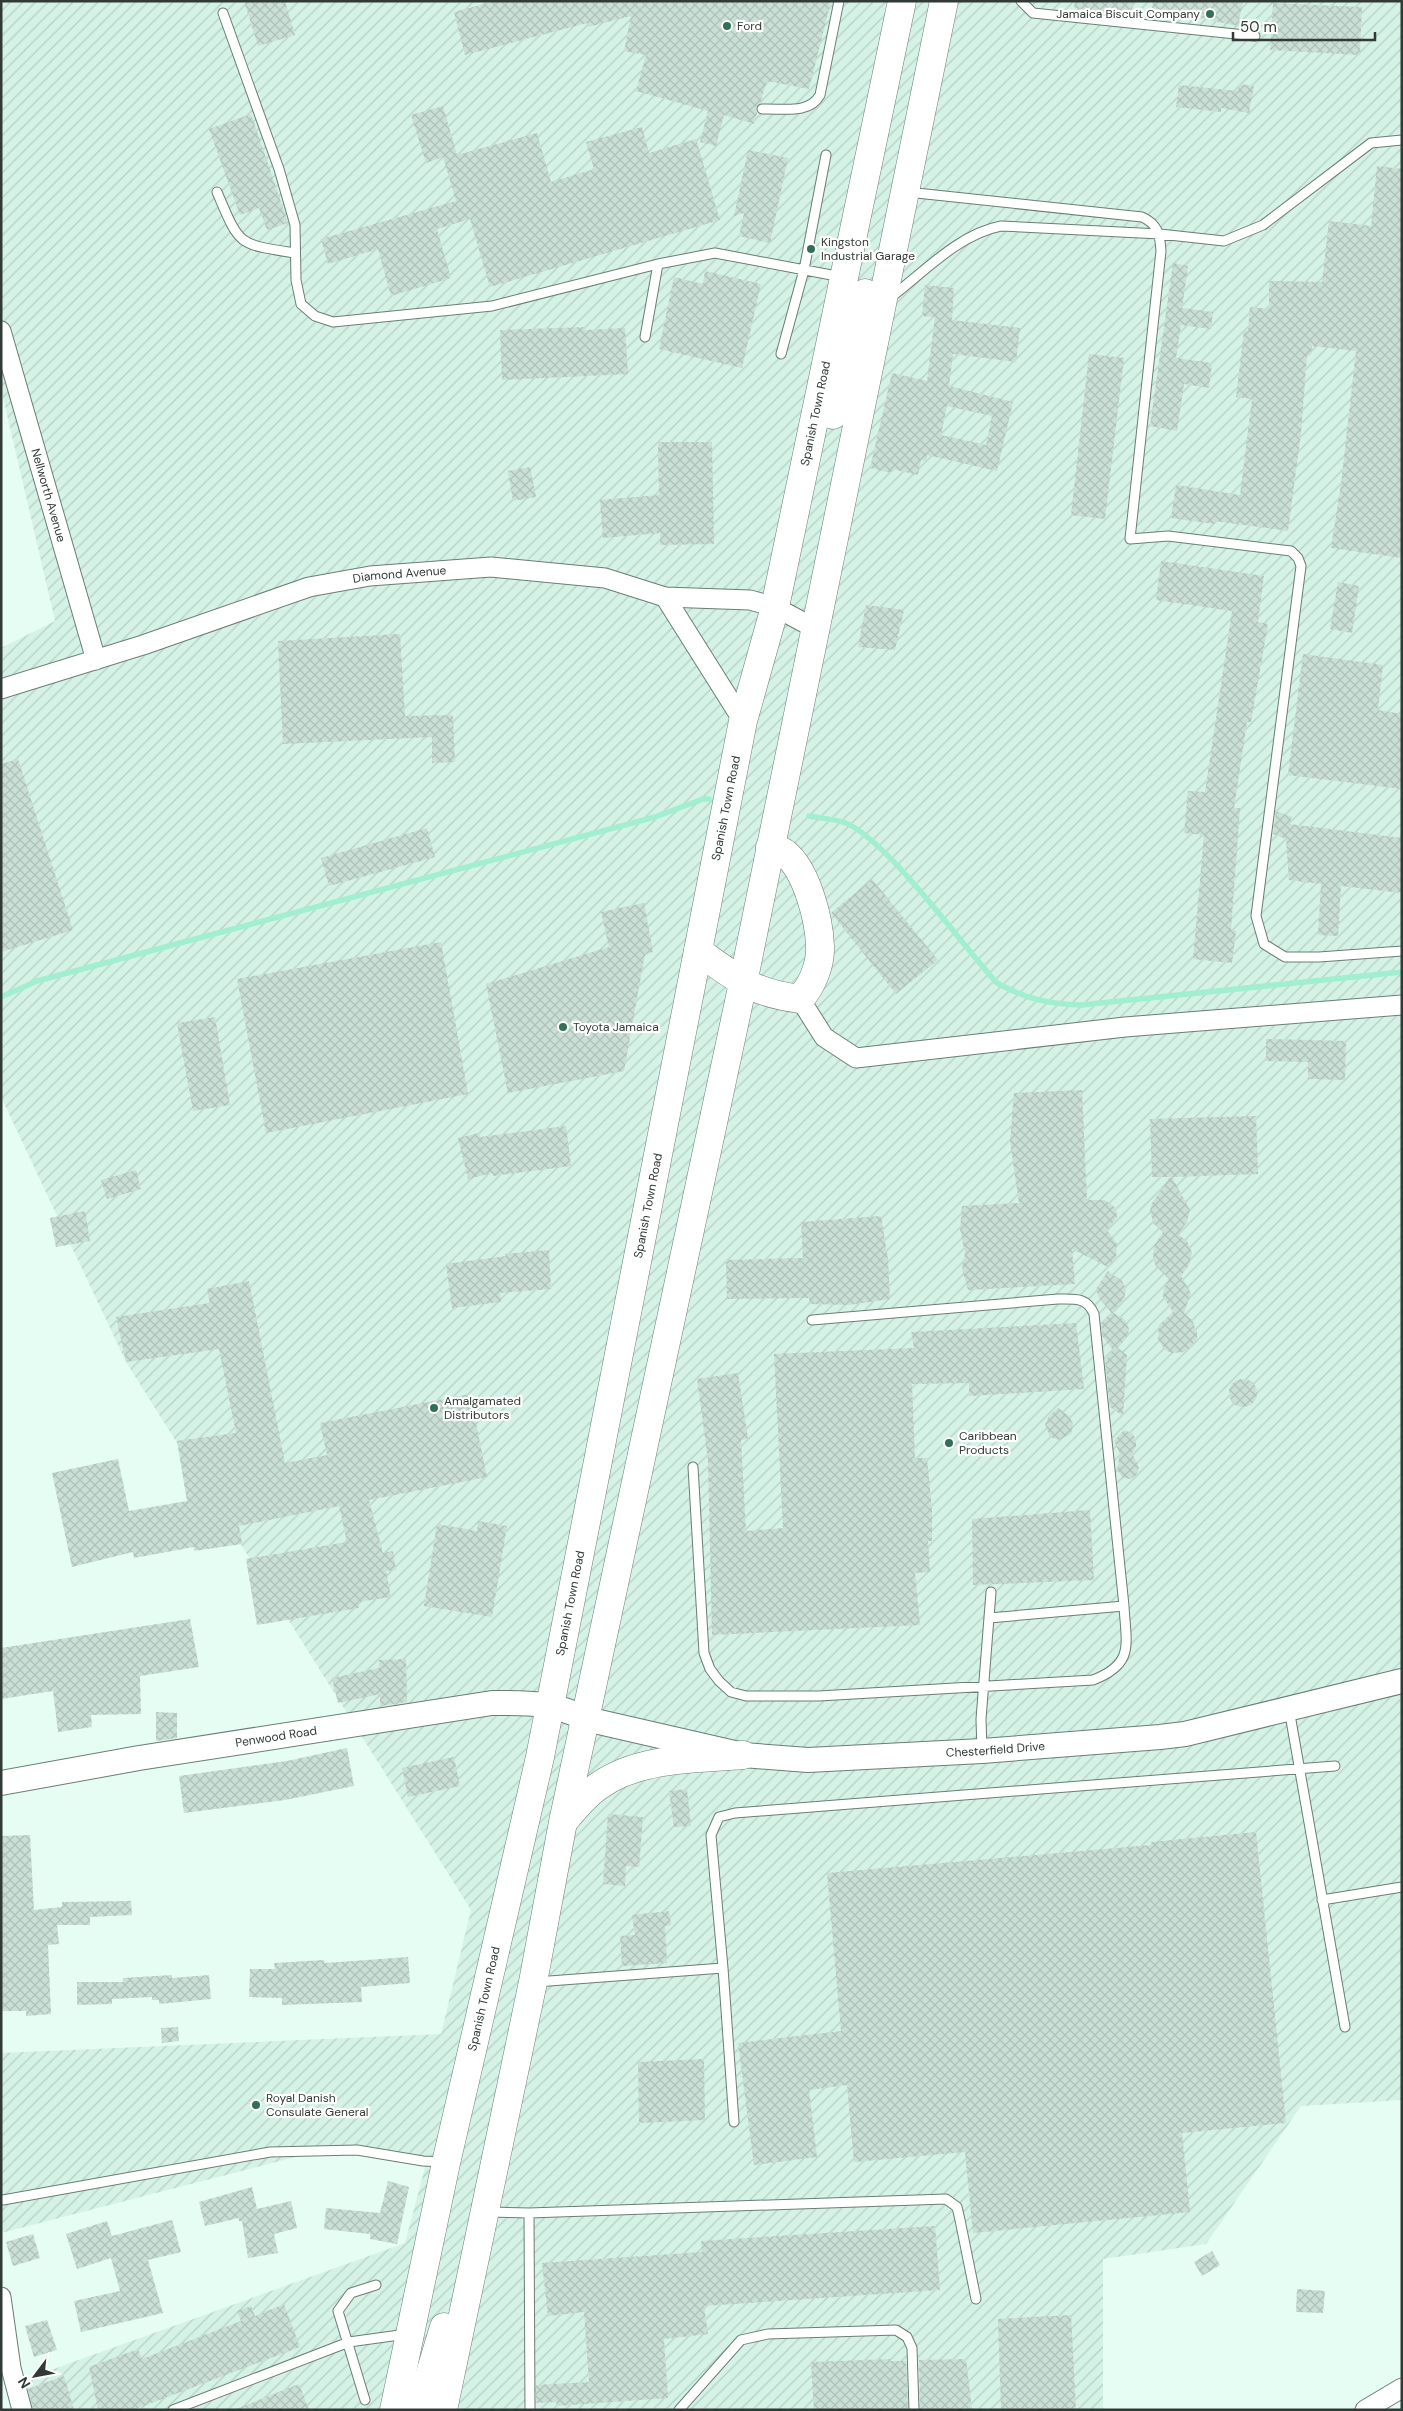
<svg xmlns="http://www.w3.org/2000/svg" width="1403" height="2411" font-family="'DM Sans',sans-serif">
<style>
.industrial{fill:url(#industrial-furrows)}
.lines{fill:none;stroke-linecap:round;stroke-linejoin:round}
.stream{stroke:#a2eed1;stroke-width:5.5}
.building{fill:url(#building-cross-hatch);fill-rule:evenodd}
.service-casing{stroke:#6a7e75;stroke-width:11}
.minor-casing{stroke:#6a7e75;stroke-width:21}
.tertiary-casing{stroke:#6a7e75;stroke-width:26}
.trunk-casing{stroke:#6a7e75;stroke-width:29}
.service{stroke:#fff;stroke-width:9}
.minor{stroke:#fff;stroke-width:19}
.tertiary{stroke:#fff;stroke-width:24}
.trunk{stroke:#fff;stroke-width:28}
.poi-dot{fill:#326f5a;stroke:#fff;stroke-width:2}
.labels{text-anchor:middle;stroke-width:4.5;stroke-linejoin:round;paint-order:stroke}
.poi-label{font-size:12px;fill:#313a36;stroke:#fff;text-anchor:start}
.street-label{font-size:12px;fill:#313a36;stroke:#fff}
</style>
<defs>
<pattern id="industrial-furrows" width="10" height="10" patternUnits="userSpaceOnUse" patternTransform="scale(1.25)"><rect width="10" height="10" fill="#d4f2e5"/><path d="M-1 1l2-2M0 10L10 0M9 11l2-2" fill="none" stroke="#b6d0c5"/></pattern>
<pattern id="building-cross-hatch" width="8" height="8" patternUnits="userSpaceOnUse" patternTransform="scale(1.25)"><rect width="8" height="8" fill="#cae0d6"/><path d="M0 0l8 8M0 8l8-8" fill="none" stroke="#aec1b8"/></pattern>
</defs>
<rect width="100%" height="100%" fill="#e6fdf3"/>
<!-- industrial -->
<path class="industrial" d="M1 1H1402V2100L1301 2106 1206 2244 1103 2259V2410H28L20 2381 405 2243 428 2156 307 2154 1 2233V2053L441 2034 471 1910 126 1362 1 1097V648L55 621 1 389Z"/>
<g class="lines">
<!-- stream -->
<path class="stream" d="M809 816C820 818 832 819 843 822 886 837 962 946 997 983 1027 999 1047 1004 1081 1005L1402 972
M1 997 37 981 655 817 703 799H709"/>
</g>
<!-- building -->
<path class="building" d="M244 1H285L295 35 258 46Z
M495 1H831L809 89 767 81 760 103 756 106 757 113 754 124 724 115 716 146 700 142 708 111 636 91 646 55 624 51 631 16 588 27 587 23 465 55 454 12Z
M1075 1H1134L1130 17 1074 8Z
M1153 1H1243L1238 26 1152 8Z
M1273 3 1362 7 1360 55 1270 50Z
M1239 84 1254 86 1249 113 1221 108V112L1176 107 1179 85 1238 91Z
M443 106 457 155 537 133 551 182 594 169 586 142 642 127 649 153 696 139 720 220 490 287 470 219 437 229 451 278 391 296 378 249 328 264 321 239 456 201 443 157 426 163 411 115Z
M251 114 288 223 267 230 259 208 240 215 209 129Z
M748 150 788 158 770 243 739 236 744 213 734 216Z
M1377 166 1402 169V558L1331 548 1341 484 1356 351 1312 346 1311 355H1307L1301 433 1288 531 1215 521 1214 524 1171 518 1176 485 1240 495 1252 399 1236 397 1244 331H1248L1250 307 1269 309V281L1322 282 1329 221 1371 226Z
M1173 263 1188 266 1182 308 1213 312 1211 329 1181 325 1176 358 1212 363 1209 388 1184 384 1177 431 1150 426Z
M705 271 761 284 742 368 659 349 674 277 703 284Z
M925 285 954 288 952 320 1020 328 1016 362 953 354 949 386 1013 402 997 471 927 455 926 461 921 460 918 475 892 469 891 473 870 468 892 373 927 381 935 317 922 316ZM947 406 992 416 986 445 941 435Z
M585 327V330L625 328 628 374 502 380 500 330Z
M1089 354 1124 358 1105 519 1071 515Z
M658 442H712L714 544 660 545V533L603 538 600 500 659 495Z
M530 467 536 497 513 501 508 471Z
M1161 561 1264 576 1258 622 1268 624 1251 722H1247L1234 808H1240L1231 930 1236 931 1232 963 1193 959 1204 835 1184 833 1188 791 1205 792 1232 611 1156 600Z
M1338 582 1359 586 1352 633 1330 629Z
M866 605 904 610 895 650 858 647Z
M400 634 405 716 453 715 455 762 432 763V737L283 744 278 641Z
M1303 654 1383 665 1378 710 1402 714V789L1288 775Z
M18 759 73 930 1 952V764Z
M1276 811 1292 817 1289 824 1402 838V893L1341 886 1338 936 1318 935 1321 884 1289 880 1286 839 1273 834Z
M427 828 435 857 329 886 321 858Z
M872 879 938 960 896 994 831 913Z
M644 903 653 952 645 954 624 1071 508 1093 486 984 609 947 601 912Z
M441 942 468 1094 266 1133 237 979Z
M215 1017 230 1105 193 1111 177 1023Z
M1266 1039 1346 1041 1345 1080 1308 1079V1062L1266 1061Z
M1082 1090 1087 1200H1105L1116 1208 1117 1217 1107 1230 1117 1244 1116 1257 1108 1267 1072 1249 1075 1284 968 1290 962 1269 965 1253 960 1229 962 1206 1019 1203 1010 1142 1014 1093Z
M1256 1116 1258 1174 1172 1177 1190 1210 1187 1222 1178 1234 1187 1241 1192 1253 1189 1265 1181 1276 1191 1293 1184 1313 1192 1320 1197 1332V1338L1190 1348 1185 1352 1172 1353 1165 1350 1158 1339 1159 1325 1173 1312 1163 1297 1164 1288 1169 1279 1156 1266 1153 1260 1154 1246 1163 1232 1153 1223 1150 1210 1152 1203 1170 1177H1152L1150 1119Z
M566 1126 571 1166 493 1176 492 1173 468 1179 458 1138 479 1133 480 1137Z
M136 1170 141 1189 107 1199 101 1180Z
M85 1211 90 1241 56 1247 50 1218Z
M881 1216 888 1259 890 1299 849 1305 810 1304 809 1298 727 1299 726 1260 803 1258 801 1222Z
M549 1250 551 1289 500 1293 501 1302 452 1308 446 1264 506 1256 505 1254Z
M1108 1271 1122 1281 1126 1289 1124 1299 1112 1312 1125 1320 1129 1328 1127 1337 1118 1348 1127 1355 1123 1416 1110 1407 1105 1361 1113 1350 1103 1337 1101 1324 1111 1312 1099 1298 1096 1289Z
M249 1281 285 1463 327 1455 320 1423 470 1394 487 1477 369 1500 383 1553 393 1551 396 1570 386 1571 391 1597 358 1602 359 1608 257 1625 246 1559 347 1542 339 1506 239 1526 242 1544 194 1551V1547L134 1558 133 1552 72 1567 52 1473 118 1459 129 1511 187 1501 177 1441 236 1433 219 1349 126 1362 116 1317 210 1303 207 1289Z
M1076 1323 1084 1389 969 1396V1383L912 1384 915 1458H927L932 1510V1541H928L930 1572 915 1573 920 1625 712 1635 708 1460 697 1379 738 1373 748 1439 741 1440 746 1531 783 1528 774 1354 914 1348 911 1332Z
M1229 1393a14 14 0 1 1 28 0a14 14 0 1 1-28 0Z
M1058 1408 1069 1416 1073 1424 1071 1434 1059 1440 1050 1437 1045 1424 1049 1416Z
M1124 1430 1132 1433 1136 1439V1447L1132 1453 1139 1468 1136 1475 1130 1479 1123 1478 1117 1470 1120 1454 1114 1441Z
M1090 1510 1094 1580 973 1585 972 1519Z
M478 1521 507 1526 492 1617 424 1606 437 1524 477 1531Z
M190 1619 199 1667 140 1676 141 1714 91 1715 92 1727 58 1732 53 1691 1 1699V1648Z
M406 1659 407 1702 380 1706V1694L338 1703 332 1678 379 1668V1660Z
M156 1712 177 1713V1738L156 1741Z
M347 1748 354 1786 285 1800 184 1813 179 1776 287 1761Z
M454 1757 460 1786 408 1797 402 1768Z
M687 1789 691 1826 674 1827 669 1791Z
M608 1814 643 1817 639 1867 626 1866 625 1886 603 1884Z
M1256 1832 1286 2123 1182 2133 1190 2212 973 2233 965 2152 854 2162 847 2085 809 2090 817 2157 754 2165 738 2043 841 2031 827 1873 1151 1845V1842Z
M30 1835 34 1910 62 1907V1902L131 1901 132 1915 90 1917V1925H57L59 1944 48 1945 51 2014 26 2016V2011H1V1836Z
M669 1911 671 1925 665 1926 667 1963 622 1966 620 1936 635 1935 632 1915Z
M408 1957 410 1983 361 1987 362 2002 282 2005V1998L249 1997 250 1969H275L274 1963 324 1960 325 1963Z
M172 1975V1978L209 1975 211 1999 159 2004V2000H152V1997L112 1999V2004L77 2005V1982H123V1978Z
M178 2027 179 2041 162 2043 161 2028Z
M704 2059 705 2120 639 2123 638 2062Z
M388 2181 409 2187 397 2244 370 2239V2234L324 2229 326 2208 380 2213Z
M252 2187 257 2209 291 2201 297 2228 274 2234 278 2253 248 2258 242 2221H239V2218L205 2226 199 2202Z
M172 2220 181 2252 148 2260 163 2313 81 2332 74 2301 120 2291 111 2258 77 2269 66 2234 107 2221 112 2236Z
M935 2226 940 2290 704 2306 708 2334 664 2339 668 2398 557 2406 556 2402 536 2403V2385L589 2382 584 2312 548 2316 542 2263 702 2252 701 2241Z
M33 2234 40 2258 13 2266 6 2242Z
M1212 2251 1220 2265 1202 2276 1194 2262Z
M1297 2289 1325 2291 1323 2313 1296 2312Z
M284 2304 300 2347 133 2410H98L89 2367 138 2349 142 2359 241 2321 237 2311 251 2306 255 2316Z
M1071 2315 1076 2410H1001L998 2319Z
M47 2320 57 2350 34 2357 25 2326Z
M890 2359V2361H906L908 2410H814L811 2362Z
M966 2359 972 2410H920L919 2360Z
M64 2376 74 2410H33L28 2389Z
M299 2384 309 2410H236V2409Z"/>
<g class="lines">
<!-- service casing -->
<g class="service-casing">
<path id="service" d="M1021 1 1033 13 1255 36
M223 13 279 169 295 225 296 280 301 304 315 316 333 322 492 306 658 264 715 253 842 277
M762 109C782 108 809 115 820 95L839 1
M217 192C240 246 237 244 295 253
M907 192 1142 217C1158 224 1160 235 1161 251L1130 539 1168 536 1291 551 1298 558 1301 566 1256 916 1264 944 1285 957H1319L1402 951
M890 298C924 272 959 234 1001 226L1160 234 1224 241 1263 225 1371 143 1402 140
M645 337 658 264
M781 354 804 270 826 155
M693 1467 704 1653 710 1669 719 1681 731 1692 746 1696H819L1093 1680C1135 1664 1126 1644 1124 1606L1094 1314C1087 1297 1075 1299 1058 1299L812 1320
M989 1618 1124 1606
M1289 1709 1345 2027
M982 1751 981 1719 991 1592
M1322 1900 1402 1887
M723 1968 711 1835 719 1817 735 1813 1335 1766
M536 1982 723 1968 734 2122
M3 2200 270 2152 357 2150 423 2161 443 2162
M487 2212 529 2213 946 2199 957 2207 960 2220 976 2299
M529 2213 530 2410
M365 2400 338 2311 351 2293 376 2285
M173 2410 349 2342 407 2334
M679 2410 741 2340 768 2334 896 2330 907 2337 912 2348 914 2410"/>
</g>
<!-- minor casing -->
<g class="minor-casing">
<g id="minor">
<path id="s1" d="M1 331 96 660"/>
<path d="M665 597 743 721"/>
<path id="s2" d="M1 689 143 645 309 587 370 576 491 567 605 578 665 597 750 600 775 607 814 628"/>
<path d="M800 999 824 1037 856 1058 1125 1027 1402 1005"/>
<path d="M1 2297 11 2368 22 2410"/>
<path d="M1365 2410 1402 2388"/>
</g>
</g>
<!-- tertiary casing -->
<g class="tertiary-casing">
<g id="tertiary">
<path id="s3" d="M1 1783 139 1758 492 1703C529 1703 552 1702 586 1719L743 1755 808 1760 982 1751 1160 1737 1185 1734 1402 1681"/>
</g>
</g>
<!-- trunk casing -->
<g class="trunk-casing">
<g id="trunk">
<path d="M833 415 865 293"/>
<path d="M698 951C736 978 752 993 800 999 812 986 821 964 820 946 819 919 807 871 785 853 781 850 775 849 770 847"/>
<path d="M564 1821C575 1808 586 1794 600 1785 640 1757 696 1759 743 1755"/>
<path id="s4" d="M394 2410 446 2163 540 1757 743 721 775 607 902 1"/>
<path d="M419 2410 444 2327"/>
<path d="M443 2410 533 1982 563 1822 743 983 944 1"/>
</g>
</g>
<!-- service -->
<use href="#service" class="service"/>
<!-- minor -->
<use href="#minor" class="minor"/>
<!-- tertiary -->
<use href="#tertiary" class="tertiary"/>
<!-- trunk -->
<use href="#trunk" class="trunk"/>
</g>
<!-- markers -->
<g class="poi-dot">
<circle cx="1210" cy="14" r="5"/>
<circle cx="727" cy="26" r="5"/>
<circle cx="811" cy="249" r="5"/>
<circle cx="563" cy="1027" r="5"/>
<circle cx="434" cy="1408" r="5"/>
<circle cx="949" cy="1443" r="5"/>
<circle cx="256" cy="2105" r="5"/>
</g>
<g class="labels">
<!-- poi labels -->
<g class="poi-label">
<text x="1200" y="18" text-anchor="end">Jamaica Biscuit Company</text>
<text x="737" y="30">Ford</text>
<text x="821" y="246">Kingston<tspan x="821" dy="14">Industrial Garage</tspan></text>
<text x="573" y="1031">Toyota Jamaica</text>
<text x="444" y="1405">Amalgamated<tspan x="444" dy="14">Distributors</tspan></text>
<text x="959" y="1440">Caribbean<tspan x="959" dy="14">Products</tspan></text>
<text x="266" y="2102">Royal Danish<tspan x="266" dy="14">Consulate General</tspan></text>
</g>
<!-- street labels -->
<g class="street-label">
<text dy="4" stroke="none"><textPath href="#s4" startOffset="2041">Spanish Town Road</textPath></text>
<text dy="4" stroke="none"><textPath href="#s1" startOffset="171">Nellworth Avenue</textPath></text>
<text dy="4" stroke="none"><textPath href="#s2" startOffset="416">Diamond Avenue</textPath></text>
<text dy="4" stroke="none"><textPath href="#s4" startOffset="1636">Spanish Town Road</textPath></text>
<text dy="4" stroke="none"><textPath href="#s4" startOffset="1231">Spanish Town Road</textPath></text>
<text dy="4" stroke="none"><textPath href="#s4" startOffset="826">Spanish Town Road</textPath></text>
<text dy="4" stroke="none"><textPath href="#s3" startOffset="279">Penwood Road</textPath></text>
<text dy="4" stroke="none"><textPath href="#s3" startOffset="1008">Chesterfield Drive</textPath></text>
<text dy="4" stroke="none"><textPath href="#s4" startOffset="421">Spanish Town Road</textPath></text>
</g>
</g>
<!-- border -->
<rect width="1403" height="2411" fill="none" stroke="#313a36" stroke-width="5"/>
<!-- north arrow -->
<g transform="translate(35 2376) rotate(238)" stroke="#ffffff" stroke-width="4" paint-order="stroke">
<path d="M0-4L9 19L0 12L-9 19Z" fill="#313a36"/>
<text y="-8" font-size="14" font-weight="bold" text-anchor="middle" fill="#313a36">N</text>
</g>
<!-- scale -->
<path d="M1233 32v8h142v-8" fill="none" stroke="#313a36" stroke-width="2.5"/>
<text x="1240" y="32" font-size="15" fill="#313a36" stroke="#ffffff" stroke-width="4" paint-order="stroke">50 m</text>
</svg>
